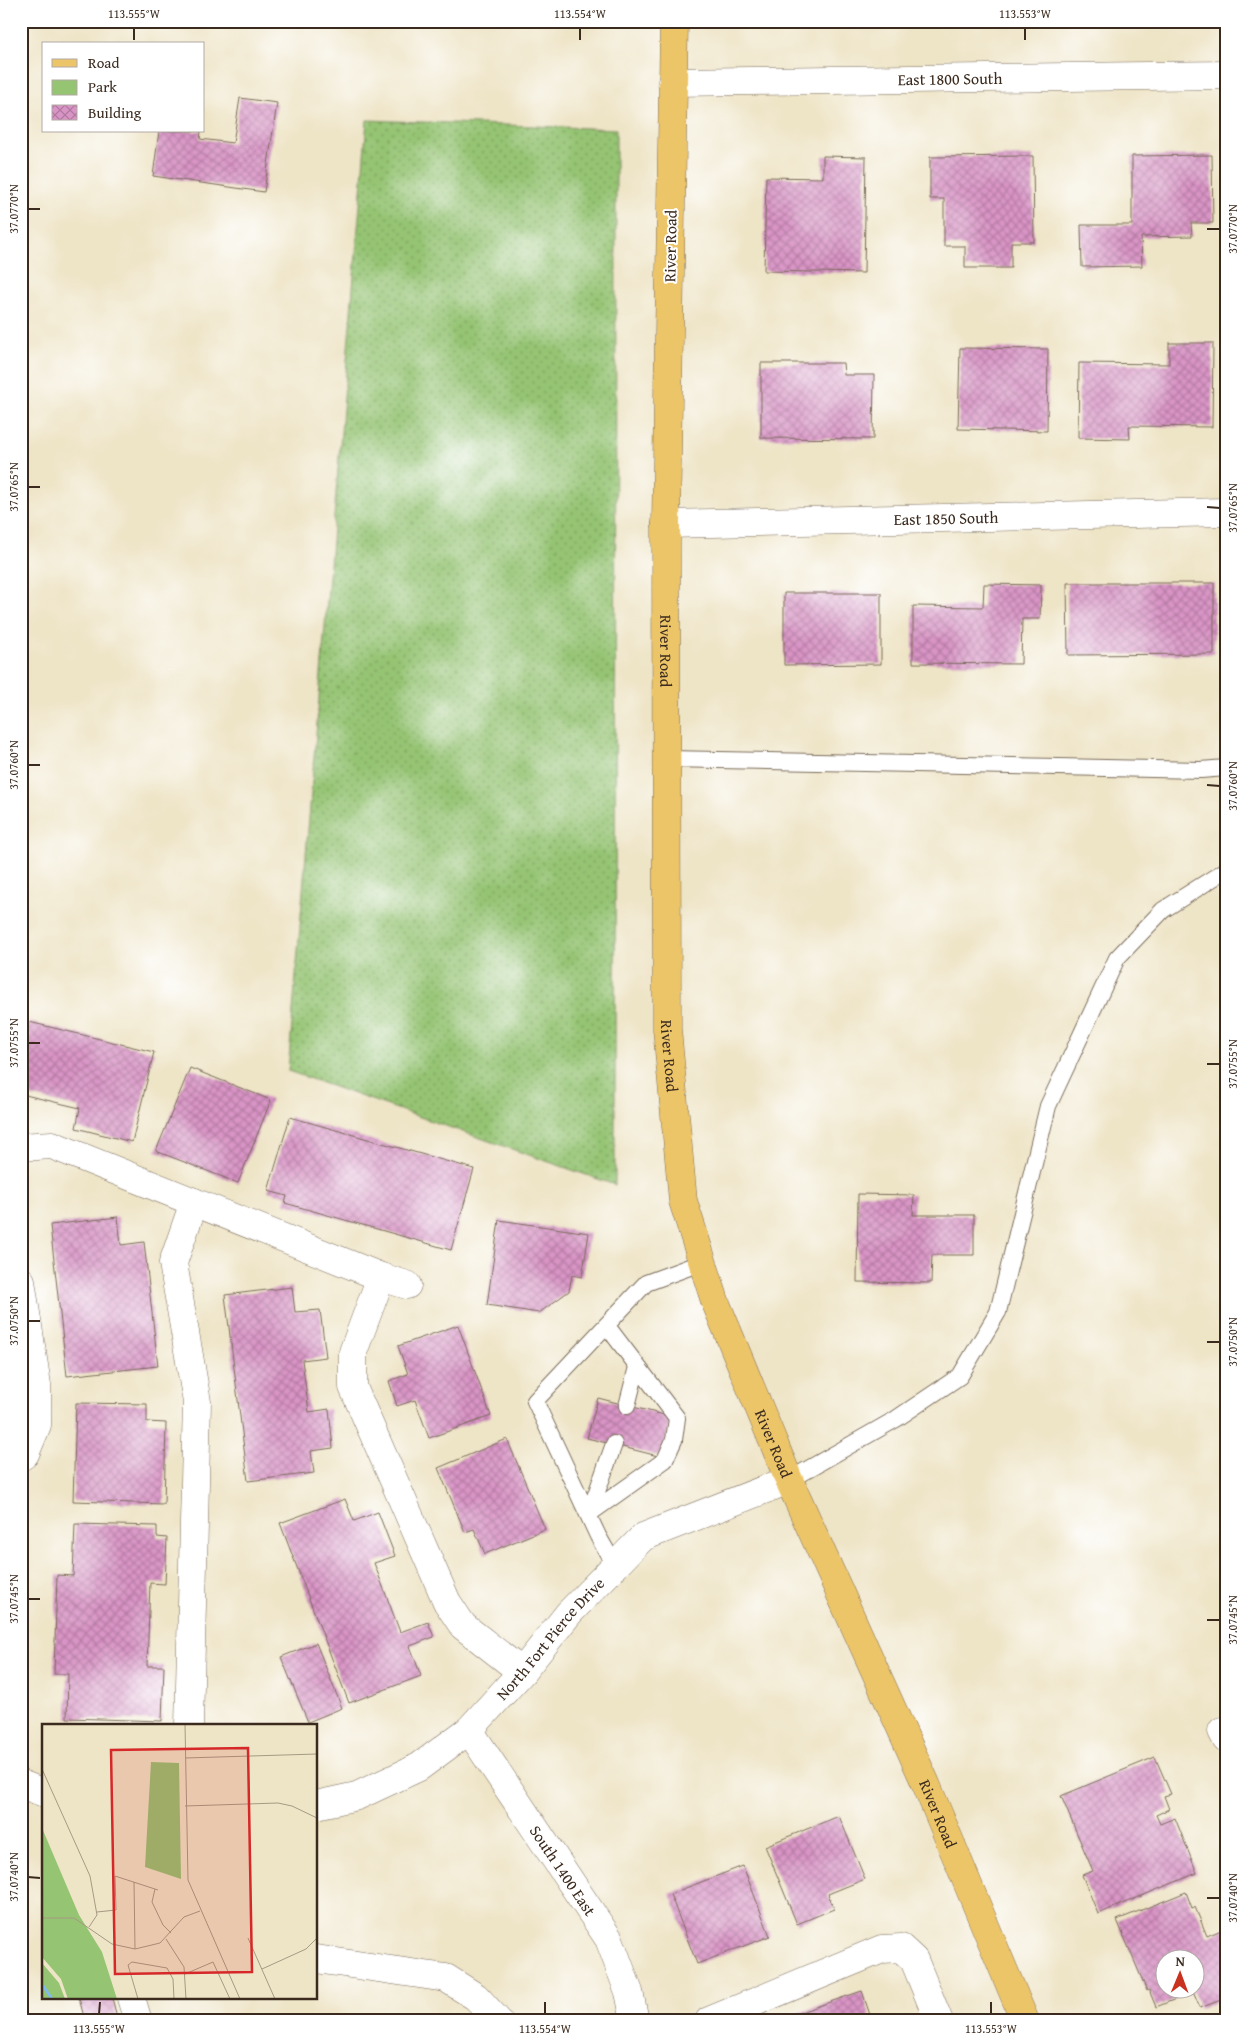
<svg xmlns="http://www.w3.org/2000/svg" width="1247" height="2042" font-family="'Gentium Book Plus',serif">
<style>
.green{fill:url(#green-dots);stroke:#687748}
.building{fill:url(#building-cross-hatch);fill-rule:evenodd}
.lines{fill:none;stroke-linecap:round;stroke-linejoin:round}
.service-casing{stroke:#7a6b59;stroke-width:18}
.minor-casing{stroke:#7a6b59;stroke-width:29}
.tertiary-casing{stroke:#7a6b59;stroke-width:29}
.primary-casing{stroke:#7a6b59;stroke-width:29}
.service{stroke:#fff;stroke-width:16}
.minor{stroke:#fff;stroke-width:28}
.tertiary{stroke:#fff;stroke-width:28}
.primary{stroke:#edc569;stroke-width:28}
.ticks{fill:none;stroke:#3b2a1e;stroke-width:2}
.labels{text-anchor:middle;stroke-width:4;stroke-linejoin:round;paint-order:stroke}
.street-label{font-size:16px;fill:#3b2a1e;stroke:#fff}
.inset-river{fill:none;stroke:#81bbf3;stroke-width:2.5}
.inset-road{fill:none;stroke:#a69a83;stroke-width:1}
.view{fill:#d62828;fill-opacity:0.15;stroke:#d62828;stroke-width:2.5}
.inset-edge{fill:none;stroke:#3b2a1e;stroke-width:2.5}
.neatline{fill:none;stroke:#3b2a1e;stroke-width:2}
.ticks-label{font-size:12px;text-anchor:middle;fill:#3b2a1e}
</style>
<defs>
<pattern id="green-dots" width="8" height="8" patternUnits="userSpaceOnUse" patternTransform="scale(1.25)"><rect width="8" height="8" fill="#95c473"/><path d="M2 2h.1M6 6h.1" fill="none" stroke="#7b9f5e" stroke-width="1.8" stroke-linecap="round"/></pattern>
<pattern id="building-cross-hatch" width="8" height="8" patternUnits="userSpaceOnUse" patternTransform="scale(1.25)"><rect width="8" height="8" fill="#d994c6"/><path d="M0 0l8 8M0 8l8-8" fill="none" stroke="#b179a0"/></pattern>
</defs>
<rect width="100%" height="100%" fill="#fff"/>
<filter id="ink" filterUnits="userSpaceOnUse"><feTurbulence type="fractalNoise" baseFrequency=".02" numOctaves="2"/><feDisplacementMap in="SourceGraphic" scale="10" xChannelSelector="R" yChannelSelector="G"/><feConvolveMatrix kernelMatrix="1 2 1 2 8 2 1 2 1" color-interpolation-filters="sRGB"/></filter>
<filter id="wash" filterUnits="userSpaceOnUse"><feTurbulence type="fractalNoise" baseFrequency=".0096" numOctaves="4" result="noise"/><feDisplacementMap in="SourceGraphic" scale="20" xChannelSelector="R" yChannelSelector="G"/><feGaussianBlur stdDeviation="1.12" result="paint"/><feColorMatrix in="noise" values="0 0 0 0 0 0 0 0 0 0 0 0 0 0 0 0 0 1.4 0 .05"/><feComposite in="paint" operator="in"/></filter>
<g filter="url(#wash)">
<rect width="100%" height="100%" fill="#eee4c6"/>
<!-- green -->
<path class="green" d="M367 120 616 129 615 1185 288 1071Z"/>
<g id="blocks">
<!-- building -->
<path class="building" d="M240 98 277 103 264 192 153 176 159 131H201L200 139 233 143Z
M1212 155 1213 223H1191L1192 236 1141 237 1142 266 1082 267 1081 225H1132V156Z
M823 156 866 157 864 273 764 271 766 177 823 178Z
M1033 156 1034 242H1011V268H965V246H944V199H930V157Z
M1169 343H1213L1212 427 1129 426 1130 439 1078 438 1079 363 1169 364Z
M960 348 1048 349 1047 431 958 429Z
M761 363H843L844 375H874L873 439 761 438Z
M1067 583H1214V654L1068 655Z
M984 584 1041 585 1040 619H1022L1021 664 913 663V606L983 607Z
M784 593H881V664L784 665Z
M29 1022 154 1052 132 1142 76 1128 80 1108 21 1094V1056Z
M190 1068 271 1100 238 1183 156 1151Z
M290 1117 474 1169 451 1250 285 1203 287 1196 268 1191Z
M858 1194 914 1195 913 1215H974V1255H932L931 1283 857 1282Z
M118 1217 121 1245 144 1242 158 1366 67 1376 50 1225Z
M499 1220 589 1233 582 1277 572 1275 569 1291 539 1313 487 1305Z
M292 1287 295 1312 320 1310 326 1357 302 1360 309 1412 329 1409 333 1448 311 1451 314 1473 248 1481 225 1295Z
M458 1325 491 1416 429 1438 415 1400 397 1406 389 1381 408 1374 398 1346Z
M598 1398 672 1417 662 1457 587 1438Z
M76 1403 147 1404V1422L166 1423 164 1504 73 1501Z
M507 1439 545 1529 485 1554 474 1529 465 1532 438 1468Z
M345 1499 354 1521 378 1512 395 1556 374 1563 400 1632 428 1622 434 1637 410 1646 421 1676 349 1703 280 1523Z
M75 1524 157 1526V1537L167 1538 165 1584 150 1583 147 1666H164L162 1721 67 1718 68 1674H54L57 1575 73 1576Z
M316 1643 342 1708 308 1722 281 1657Z
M1155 1757 1171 1794 1164 1796 1169 1809 1156 1815 1160 1824 1175 1818 1197 1873 1098 1914 1082 1875 1093 1871 1061 1796Z
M839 1816 865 1879 828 1894 834 1909 797 1924 765 1846Z
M743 1866 770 1936 697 1964 670 1894Z
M1186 1892 1192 1908 1195 1907 1207 1936 1226 1928V1998L1200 2008 1193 1992 1156 2007 1149 1990 1147 1991 1117 1920ZM1164 1960H1194V1990H1164Z
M862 1991 872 2021H801L798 2013Z
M79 1998H112L118 2021H85Z"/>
</g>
</g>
<g filter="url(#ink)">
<use href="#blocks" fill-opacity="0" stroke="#7a6b59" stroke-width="1"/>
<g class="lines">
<!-- service casing -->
<g class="service-casing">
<path id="service" d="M667 759 1201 770 1226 768
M627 1406 637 1367
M789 1480 896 1419 960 1376 998 1312 1048 1106 1117 958 1163 910 1226 870
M589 1514 665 1460 674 1440 677 1418 607 1326
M589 1514 614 1444
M615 1566 598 1536 535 1401 646 1283 703 1262"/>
</g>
<!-- minor casing -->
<g class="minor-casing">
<g id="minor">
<path id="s1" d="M672 82 1226 75"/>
<path id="s2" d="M666 524 1226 512"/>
<path d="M21 1147 52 1145 381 1277 407 1285"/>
<path d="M381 1277 353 1352V1387L447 1602 463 1626 522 1672"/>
<path d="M21 1281 37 1385V1425L25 1454 21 1457"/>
<path d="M189 1726 197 1402 173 1263 194 1202"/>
<path d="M1222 1731 1226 1739"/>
<path d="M316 1959 446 1978 476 1997 498 2021"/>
<path d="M131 1998 138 2021"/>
<path d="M709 2021 882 1949 901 1948 914 1960 939 2021"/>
</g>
</g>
<!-- tertiary casing -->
<g class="tertiary-casing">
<g id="tertiary">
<path id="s3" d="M469 1730 609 1939 629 1992 635 2021"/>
<path d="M21 1784 44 1793"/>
<path id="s4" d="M316 1805 357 1796 419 1767 469 1730 522 1672 569 1613 643 1537 789 1480"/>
</g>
</g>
<!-- primary casing -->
<g class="primary-casing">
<g id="primary">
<path id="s5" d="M674 21 666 524 667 1029 683 1201 715 1301 789 1480 926 1784 1025 2021"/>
</g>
</g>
<!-- service -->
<use href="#service" class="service"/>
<!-- minor -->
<use href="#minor" class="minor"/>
<!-- tertiary -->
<use href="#tertiary" class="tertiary"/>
<!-- primary -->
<use href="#primary" class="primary"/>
</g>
</g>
<!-- ticks -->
<path class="ticks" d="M134 40V28M580 40V28M1025 40V28M28 209H40M1207 229H1220M28 487H40M1207 507 1220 508M28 765H40M1207 785 1220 786M28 1043H40M1207 1064H1220M28 1321H40M1207 1342H1220M28 1599H40M1207 1620H1220M28 1877 40 1878M1207 1898H1220M99 2014 100 2002M545 2014V2002M991 2014V2002"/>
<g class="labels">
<!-- street labels -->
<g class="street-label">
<text dy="6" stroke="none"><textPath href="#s1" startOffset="278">East 1800 South</textPath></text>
<text transform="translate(670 246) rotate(-89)" y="6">River Road</text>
<text dy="6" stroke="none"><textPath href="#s2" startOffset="280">East 1850 South</textPath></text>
<text dy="6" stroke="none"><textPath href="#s5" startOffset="630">River Road</textPath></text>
<text dy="6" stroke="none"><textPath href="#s5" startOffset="1035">River Road</textPath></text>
<text dy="6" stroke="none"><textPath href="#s5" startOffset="1440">River Road</textPath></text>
<text dy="6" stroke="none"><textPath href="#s4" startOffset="295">North Fort Pierce Drive</textPath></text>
<text dy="6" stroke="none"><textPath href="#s5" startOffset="1845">River Road</textPath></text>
<text dy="6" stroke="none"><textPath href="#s3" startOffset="169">South 1400 East</textPath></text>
</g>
</g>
<!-- overview -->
<g transform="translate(42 1724)">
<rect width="275" height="275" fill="#eee4c6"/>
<path d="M109 38 137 39 139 155 103 143ZM0 104 37 191 60 228 75 275H26L19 255 0 233ZM0 239 17 259 23 275H0Z" fill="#95c473"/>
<path class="inset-river" d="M0 260 10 275"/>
<path class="inset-road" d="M143 0 146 156 198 275M143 34 275 30M0 45 48 152 55 191 47 203M143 82 236 79 250 82 275 94M92 158 93 225M113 165 110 178 121 201 129 209M55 188 74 186 73 152 116 166M0 194H32L70 220 93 225 118 219 142 193 158 187M206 214 233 275M124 215 142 243 144 275M220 245 264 225 275 214M143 250 171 238 188 275M96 275 86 241 90 238 125 244 131 255 132 275"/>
<path class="view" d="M206 24 210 248 73 250 69 26Z"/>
<rect width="275" height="275" class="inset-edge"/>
</g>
<!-- margin -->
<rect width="1247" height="2042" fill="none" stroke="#fff" stroke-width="55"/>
<!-- legend -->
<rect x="42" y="42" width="162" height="90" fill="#ffffff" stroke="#b1aaa5"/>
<rect x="52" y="59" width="25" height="8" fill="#edc569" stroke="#b1aaa5"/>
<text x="88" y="68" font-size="15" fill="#3b2a1e">Road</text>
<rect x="52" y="80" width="25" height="15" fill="#95c473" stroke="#b1aaa5"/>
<text x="88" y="92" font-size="15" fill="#3b2a1e">Park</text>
<rect x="52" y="105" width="25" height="15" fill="url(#building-cross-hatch)" stroke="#b1aaa5"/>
<text x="88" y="118" font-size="15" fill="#3b2a1e">Building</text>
<!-- north arrow -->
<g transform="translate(1180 1974) rotate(1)"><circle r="24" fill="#ffffff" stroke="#b1aaa5"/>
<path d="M0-4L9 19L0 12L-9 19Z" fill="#c8321e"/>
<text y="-8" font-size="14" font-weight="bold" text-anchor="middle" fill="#3b2a1e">N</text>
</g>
<rect x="28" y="28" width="1192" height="1986" class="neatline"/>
<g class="ticks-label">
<text x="134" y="18">113.555°W</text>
<text x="580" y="18">113.554°W</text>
<text x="1025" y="18">113.553°W</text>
<text transform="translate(14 209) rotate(-90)" y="4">37.0770°N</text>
<text transform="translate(1233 229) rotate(-90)" y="4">37.0770°N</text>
<text transform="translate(14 487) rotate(-90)" y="4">37.0765°N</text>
<text transform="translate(1233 508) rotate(-90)" y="4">37.0765°N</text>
<text transform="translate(14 765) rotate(-90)" y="4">37.0760°N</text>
<text transform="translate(1233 786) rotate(-90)" y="4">37.0760°N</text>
<text transform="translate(14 1043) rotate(-90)" y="4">37.0755°N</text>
<text transform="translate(1233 1064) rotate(-90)" y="4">37.0755°N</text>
<text transform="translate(14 1321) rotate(-90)" y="4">37.0750°N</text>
<text transform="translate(1233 1342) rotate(-90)" y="4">37.0750°N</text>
<text transform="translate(14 1599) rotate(-90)" y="4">37.0745°N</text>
<text transform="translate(1233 1620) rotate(-90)" y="4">37.0745°N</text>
<text transform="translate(14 1877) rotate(-90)" y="4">37.0740°N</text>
<text transform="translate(1233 1898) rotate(-90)" y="4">37.0740°N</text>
<text x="99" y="2033">113.555°W</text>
<text x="545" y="2033">113.554°W</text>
<text x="991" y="2033">113.553°W</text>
</g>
</svg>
